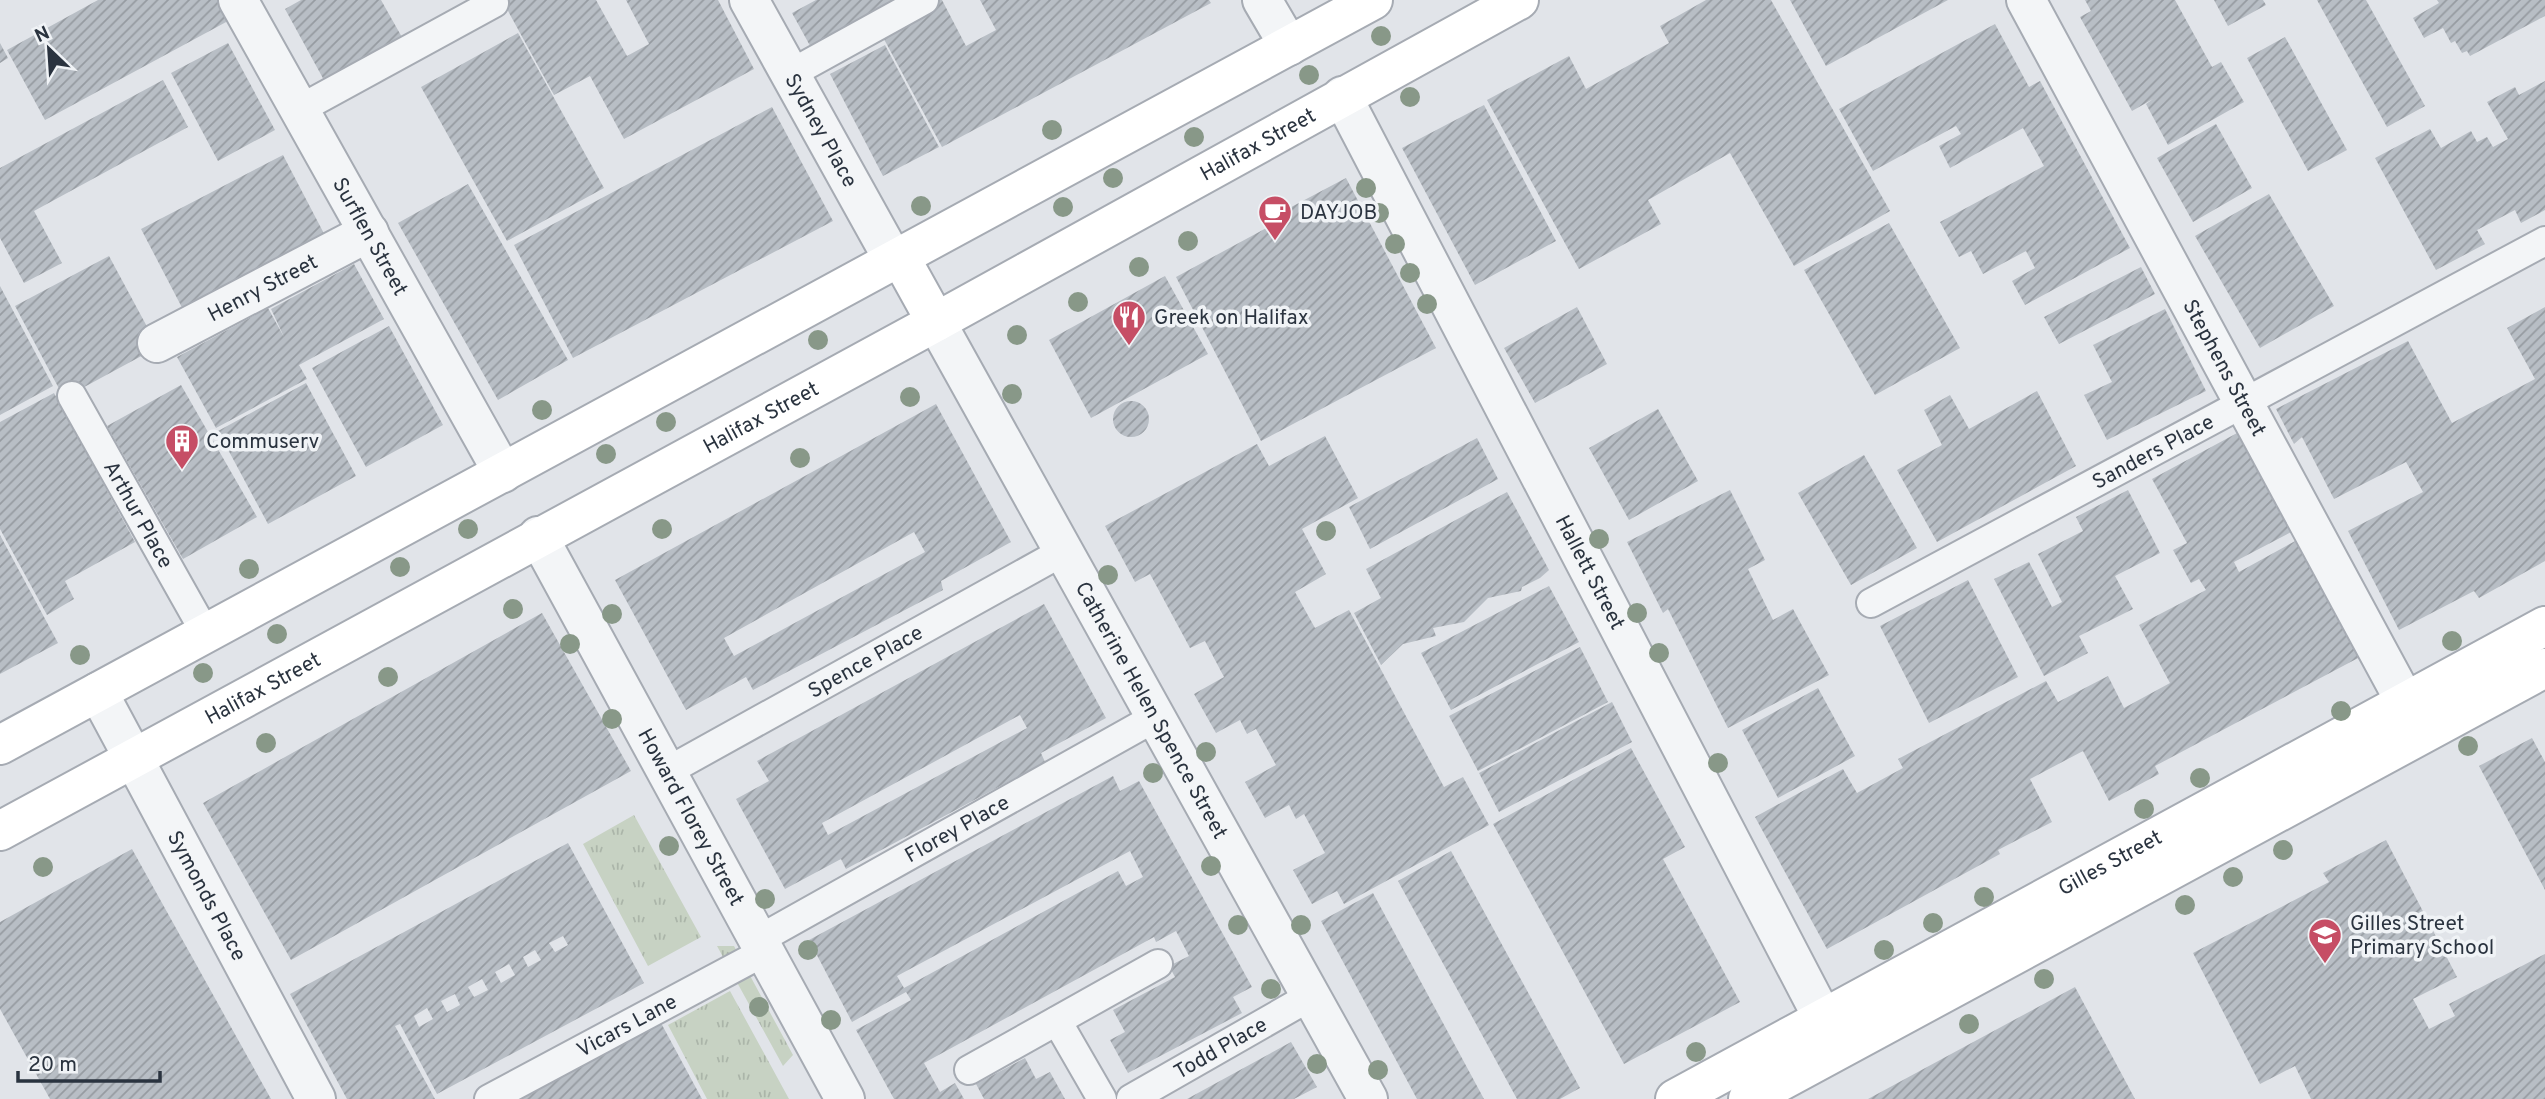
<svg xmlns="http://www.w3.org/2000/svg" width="2545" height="1099" font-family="Overpass,sans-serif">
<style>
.grass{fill:url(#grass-tufts)}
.building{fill:url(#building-hatch);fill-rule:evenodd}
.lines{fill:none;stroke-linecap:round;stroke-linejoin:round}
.lane-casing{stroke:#a6abb3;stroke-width:32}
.street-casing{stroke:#a6abb3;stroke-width:42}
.secondary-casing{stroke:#a6abb3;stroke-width:42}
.lane{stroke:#f3f5f7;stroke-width:28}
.street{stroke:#f3f5f7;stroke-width:38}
.secondary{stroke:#fff;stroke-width:38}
.tree{fill:#889888}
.labels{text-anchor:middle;stroke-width:7;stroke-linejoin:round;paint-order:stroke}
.street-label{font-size:21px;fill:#2a333f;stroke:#f0f3f6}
.poi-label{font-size:21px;fill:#2a333f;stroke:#f0f3f6;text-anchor:start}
</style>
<defs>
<pattern id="grass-tufts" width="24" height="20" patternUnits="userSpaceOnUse" patternTransform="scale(1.75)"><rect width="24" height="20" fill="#c7d2c3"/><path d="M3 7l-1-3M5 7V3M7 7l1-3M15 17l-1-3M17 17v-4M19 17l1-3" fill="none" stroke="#abb5a9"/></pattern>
<pattern id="building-hatch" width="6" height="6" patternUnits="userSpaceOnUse" patternTransform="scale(1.75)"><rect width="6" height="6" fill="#b8bec5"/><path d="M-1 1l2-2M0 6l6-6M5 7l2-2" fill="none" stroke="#969ba1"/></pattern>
</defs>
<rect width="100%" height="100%" fill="#e1e4e9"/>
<!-- grass -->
<path class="grass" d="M634 815 701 937 648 966 583 844Z
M717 946H734L793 1055 783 1066Z
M730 991 789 1099H707L668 1025Z"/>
<!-- building -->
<path class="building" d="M98 0H217L228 21 45 120 7 50Z
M301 0H381L403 39 325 82 285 9Z
M502 0H596L627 56 649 44 626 0H718L754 69 624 139 590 76 554 95Z
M816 0H909L814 53 792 13Z
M933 0H942L966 46 996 30 980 0H1209L1211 3 942 147 878 28Z
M1706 0H1771L1890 211 1794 266 1730 153 1648 200 1661 224 1579 269 1487 100 1569 56 1586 89 1669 43 1660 26Z
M1790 0H1948L1826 66Z
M2085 0H2175L2212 67 2221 62 2244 102 2168 145 2146 104 2153 99 2132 111 2080 17 2091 11Z
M2214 0H2263L2266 5 2228 26Z
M2317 0H2366L2425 106 2387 127Z
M2437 0H2545V16L2470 56 2467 51 2462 53 2455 41 2451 43 2443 28 2424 38 2413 18 2439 3Z
M1995 24 2029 87 2040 81 2130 248 2025 305 2012 281 2035 268 2026 251 1983 274 1971 251 1959 257 1940 222 2044 166 2023 128 1950 168 1939 146 1961 134 1956 126 1873 171 1839 109Z
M518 33 604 188 507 241 421 87Z
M2285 37 2347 150 2308 171 2247 58Z
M0 43 8 58 0 63Z
M228 43 275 130 218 161 171 73Z
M885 45 939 147 883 176 830 74Z
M163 80 188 127 34 211 62 263 24 283 0 238V168Z
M2545 81V210L2521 223 2515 210 2477 230 2485 244 2436 270 2375 158 2430 129 2441 148 2471 131 2477 142 2487 137 2493 147 2508 139 2487 102 2515 87 2519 95Z
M1484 105 1556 241 1475 285 1402 148Z
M772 107 833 221 573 358 514 245Z
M2216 124 2252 188 2193 222 2157 158Z
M283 155 331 247 189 321 141 229Z
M1346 178 1436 348 1261 441 1176 277 1281 220 1278 214Z
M468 184 568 360 498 400 398 223Z
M2269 194 2334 306 2260 348 2195 236Z
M1889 223 1960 348 1875 395 1804 270Z
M109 256 158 347 64 398 15 306Z
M354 264 384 319 299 365 307 379 216 428 177 357 268 308 284 337 271 309Z
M2141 267 2155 294 2059 344 2044 317Z
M1165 276 1208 354 1091 418 1049 340Z
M0 286 53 386 0 415Z
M1577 307 1607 364 1535 403 1504 348Z
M2545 307V561L2479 598 2474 591 2399 630 2348 531 2423 492 2406 462 2334 499 2302 437 2294 444 2276 409 2408 341 2452 423 2535 379 2507 328Z
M2165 309 2206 391 2107 440 2084 395 2112 382 2093 345Z
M389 326 443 425 366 467 312 368Z
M306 383 356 476 268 524 218 431Z
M181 385 257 517 183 559 107 426Z
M2037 391 2076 466 1937 542 1897 470 1942 445 1924 410 1950 395 1969 429Z
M54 393 135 542 65 581 74 599 47 615 0 529V422Z
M1113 419a18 18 0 1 1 36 0a18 18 0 1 1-36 0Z
M936 404 1011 542 941 581 943 590 753 690 746 677 686 710 615 580ZM914 532 925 552 734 656 724 638Z
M1658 409 1698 481 1629 520 1589 448Z
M2239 432 2293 531 2234 562 2239 572 2297 540 2360 657 2155 766 2159 774 2109 801 2083 751 2030 779 2052 822 1998 850 2000 854 1827 949 1755 817 1843 769 1857 793 1903 768 1898 759 2046 681 2058 702 2108 676 2124 708 2170 683 2139 625 2206 590 2199 579 2191 583 2173 550 2187 543 2152 479Z
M1325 436 1358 498 1302 529 1326 574 1295 592 1315 628 1349 610 1444 787 1463 777 1489 825 1344 904 1337 891 1312 904 1293 870 1325 853 1304 814 1296 819 1289 805 1265 818 1245 782 1276 765 1256 729 1247 734 1240 720 1216 733 1194 694 1224 677 1205 641 1190 648 1150 574 1135 582 1105 526 1257 444 1269 466Z
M1477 438 1498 479 1370 549 1349 507Z
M1864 455 1917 548 1851 585 1798 493Z
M1730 490 1765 560 1748 569 1773 620 1793 609 1829 675 1728 728 1668 609 1663 613 1627 542Z
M2128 490 2160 553 2115 576 2133 609 2079 636 2088 653 2044 676 1994 579 2029 562 2052 607 2062 602 2038 554 2083 531 2076 517Z
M1507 492 1549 570 1540 578 1522 587 1521 591 1488 598 1464 622 1433 628 1436 636 1403 644 1381 665 1354 613 1381 598 1366 569Z
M0 535 58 643 0 674Z
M1968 580 2018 677 1929 723 1880 626Z
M1549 586 1579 642 1451 710 1421 653Z
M1044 604 1106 718 1041 753 1045 762 846 869 841 859 785 889 736 799 769 781 757 761ZM1020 715 1027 728 828 835 822 823Z
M542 613 631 771 291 960 203 803Z
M1580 647 1608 702 1478 771 1449 716Z
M1818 688 1855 756 1778 798 1742 730Z
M1612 702 1632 742 1499 812 1479 773Z
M2532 738 2545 762V890L2479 766Z
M1631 748 1685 847 1663 859 1740 1002 1624 1064 1493 824Z
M1113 776 1120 791 1139 781 1252 987 1233 997 1242 1013 1128 1073 1110 1040 1125 1032 1113 1010 1175 977 1169 966 1189 956 1176 931 1156 942 1154 937 924 1063 940 1092 955 1083 964 1099H894L856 1030 911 1000 906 992 852 1022 809 940ZM1130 851 1143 877 1126 886 1118 871 904 988 897 976Z
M2386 840 2457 977 2413 999 2429 1029 2455 1016 2449 1004 2545 954V1099H2311L2295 1066 2260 1084 2193 953 2329 882 2323 873Z
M568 843 644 983 437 1094 400 1024 395 1026 435 1099H347L290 994ZM563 936 568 945 555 952 549 943ZM535 950 541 960 528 967 523 957ZM509 964 515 975 501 983 495 972ZM482 979 488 990 474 997 468 987ZM455 994 460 1005 447 1012 441 1001ZM427 1008 433 1019 419 1027 414 1016Z
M132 849 271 1099H50L0 1009V922Z
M1451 851 1580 1088 1560 1099H1517L1398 881Z
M1373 893 1484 1099H1417L1321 921Z
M2075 987 2135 1099H1868L1940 1060Z
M661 1023 702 1099H520Z
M1291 1042 1317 1087 1294 1099H1187Z
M1025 1058 1036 1079 1050 1072 1065 1099H984L976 1084Z"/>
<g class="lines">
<!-- lane casing -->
<g class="lane-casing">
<g id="lane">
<path d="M790 74 924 0"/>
<path d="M300 109 494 3"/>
<path id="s1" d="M72 396 206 634"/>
<path id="s2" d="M1871 603 2545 241"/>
<path id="s3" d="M666 772 1064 551"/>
<path id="s4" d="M758 940 1156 717"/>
<path d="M1057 1021 1102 1099"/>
<path d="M969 1070 1158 964"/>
<path id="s5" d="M489 1099 764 952"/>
<path id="s6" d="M1131 1099 1311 996"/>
</g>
</g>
<!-- street casing -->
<g class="street-casing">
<g id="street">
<path id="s7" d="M238 0 503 473"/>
<path id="s8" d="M749 0 894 261"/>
<path d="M1262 0 1289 46"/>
<path id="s9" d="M2026 0 2421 731"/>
<path id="s10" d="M1342 96 1838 1047"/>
<path id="s11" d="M936 322 1368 1099"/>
<path id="s12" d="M157 343 369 232"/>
<path id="s13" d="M538 536 845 1099"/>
<path id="s14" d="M98 692 316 1099"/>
</g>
</g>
<!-- secondary casing -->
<g class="secondary-casing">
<g id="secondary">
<path d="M900 257 936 322"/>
<path d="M0 745 1373 0"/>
<path id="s15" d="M0 831 936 322 1519 0"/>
<path id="s16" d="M1675 1099 2545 626"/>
<path d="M1748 1099 2545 668"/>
</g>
</g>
<!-- lane -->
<use href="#lane" class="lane"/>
<!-- street -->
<use href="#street" class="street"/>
<!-- secondary -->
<use href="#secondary" class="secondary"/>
</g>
<!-- trees -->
<g class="tree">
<circle cx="1381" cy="36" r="10"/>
<circle cx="1309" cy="75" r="10"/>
<circle cx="1410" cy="97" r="10"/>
<circle cx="1052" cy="130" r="10"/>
<circle cx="1194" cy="137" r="10"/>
<circle cx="1113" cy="178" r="10"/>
<circle cx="1366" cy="188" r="10"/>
<circle cx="921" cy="206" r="10"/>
<circle cx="1063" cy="207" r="10"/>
<circle cx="1379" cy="213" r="10"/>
<circle cx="1188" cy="241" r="10"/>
<circle cx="1395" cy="244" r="10"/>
<circle cx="1139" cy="267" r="10"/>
<circle cx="1410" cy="273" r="10"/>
<circle cx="1078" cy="302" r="10"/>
<circle cx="1427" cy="304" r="10"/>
<circle cx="1017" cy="335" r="10"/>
<circle cx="818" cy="340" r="10"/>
<circle cx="1012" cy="394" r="10"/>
<circle cx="910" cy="397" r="10"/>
<circle cx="542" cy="410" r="10"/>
<circle cx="666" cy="422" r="10"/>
<circle cx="606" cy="454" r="10"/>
<circle cx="800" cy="458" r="10"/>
<circle cx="468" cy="529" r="10"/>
<circle cx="662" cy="529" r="10"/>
<circle cx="1326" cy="531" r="10"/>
<circle cx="1599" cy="539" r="10"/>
<circle cx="400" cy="567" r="10"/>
<circle cx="249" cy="569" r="10"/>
<circle cx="1108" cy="575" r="10"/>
<circle cx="513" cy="609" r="10"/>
<circle cx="1637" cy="613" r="10"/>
<circle cx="612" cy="614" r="10"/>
<circle cx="277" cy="634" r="10"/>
<circle cx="2452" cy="641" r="10"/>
<circle cx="570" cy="644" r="10"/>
<circle cx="1659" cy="653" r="10"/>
<circle cx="80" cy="655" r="10"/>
<circle cx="203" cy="673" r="10"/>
<circle cx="388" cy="677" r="10"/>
<circle cx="2341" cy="711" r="10"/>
<circle cx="612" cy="719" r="10"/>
<circle cx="266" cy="743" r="10"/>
<circle cx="2468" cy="746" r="10"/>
<circle cx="1206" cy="752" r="10"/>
<circle cx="1718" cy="763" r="10"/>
<circle cx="1153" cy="773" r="10"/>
<circle cx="2200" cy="778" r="10"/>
<circle cx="2144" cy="809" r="10"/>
<circle cx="669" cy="846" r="10"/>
<circle cx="2283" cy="850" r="10"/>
<circle cx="1211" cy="866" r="10"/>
<circle cx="43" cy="867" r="10"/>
<circle cx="2233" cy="877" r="10"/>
<circle cx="1984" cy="897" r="10"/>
<circle cx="765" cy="899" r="10"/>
<circle cx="2185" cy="905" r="10"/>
<circle cx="1933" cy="923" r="10"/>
<circle cx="1238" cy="925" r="10"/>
<circle cx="1301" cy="925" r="10"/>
<circle cx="808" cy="950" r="10"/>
<circle cx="1884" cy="950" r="10"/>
<circle cx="2044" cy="979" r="10"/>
<circle cx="1271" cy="989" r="10"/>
<circle cx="759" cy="1007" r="10"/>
<circle cx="831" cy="1020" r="10"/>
<circle cx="1969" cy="1024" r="10"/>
<circle cx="1696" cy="1052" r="10"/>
<circle cx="1317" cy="1064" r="10"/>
<circle cx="1378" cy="1070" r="10"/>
</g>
<!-- icons -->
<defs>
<g id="cafe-pin" transform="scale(1.75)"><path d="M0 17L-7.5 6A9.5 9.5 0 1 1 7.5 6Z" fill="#c64e65" stroke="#f0f3f6"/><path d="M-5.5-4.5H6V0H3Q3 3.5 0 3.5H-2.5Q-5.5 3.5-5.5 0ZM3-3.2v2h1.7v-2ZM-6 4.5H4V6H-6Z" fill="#fff"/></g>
<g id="restaurant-pin" transform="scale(1.75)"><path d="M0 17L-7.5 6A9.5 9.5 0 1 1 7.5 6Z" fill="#c64e65" stroke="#f0f3f6"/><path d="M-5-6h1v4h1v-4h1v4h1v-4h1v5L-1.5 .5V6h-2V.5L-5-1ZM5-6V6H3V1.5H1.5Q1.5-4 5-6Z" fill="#fff"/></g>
<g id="building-pin" transform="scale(1.75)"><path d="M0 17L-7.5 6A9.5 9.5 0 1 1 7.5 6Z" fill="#c64e65" stroke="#f0f3f6"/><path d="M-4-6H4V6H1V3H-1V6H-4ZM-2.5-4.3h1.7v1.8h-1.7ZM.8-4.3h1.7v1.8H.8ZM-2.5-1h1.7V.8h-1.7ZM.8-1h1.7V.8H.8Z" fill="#fff"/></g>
<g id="school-pin" transform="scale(1.75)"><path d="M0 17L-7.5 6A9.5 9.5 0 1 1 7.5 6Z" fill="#c64e65" stroke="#f0f3f6"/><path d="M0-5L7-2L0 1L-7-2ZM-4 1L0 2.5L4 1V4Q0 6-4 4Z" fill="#fff"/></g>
</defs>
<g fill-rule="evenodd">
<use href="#cafe-pin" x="1275" y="212"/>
<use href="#restaurant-pin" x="1129" y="317"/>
<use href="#building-pin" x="182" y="441"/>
<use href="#school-pin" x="2325" y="935"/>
</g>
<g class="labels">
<!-- street labels -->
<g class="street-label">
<text dy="7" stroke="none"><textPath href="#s8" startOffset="149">Sydney Place</textPath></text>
<text dy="7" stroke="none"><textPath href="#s15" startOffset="1433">Halifax Street</textPath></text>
<text dy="7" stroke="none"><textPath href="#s7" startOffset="271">Surflen Street</textPath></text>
<text dy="7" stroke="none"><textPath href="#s12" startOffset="119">Henry Street</textPath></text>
<text dy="7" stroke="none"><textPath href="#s9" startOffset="418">Stephens Street</textPath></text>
<text dy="7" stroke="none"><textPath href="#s15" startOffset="866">Halifax Street</textPath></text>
<text dy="7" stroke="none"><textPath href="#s2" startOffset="320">Sanders Place</textPath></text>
<text dy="7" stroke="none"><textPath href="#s1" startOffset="136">Arthur Place</textPath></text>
<text dy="7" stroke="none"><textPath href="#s10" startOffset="537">Hallett Street</textPath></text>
<text dy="7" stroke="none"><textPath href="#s3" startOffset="228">Spence Place</textPath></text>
<text dy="7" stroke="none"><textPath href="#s15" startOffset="299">Halifax Street</textPath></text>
<text dy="7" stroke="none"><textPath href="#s11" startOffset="444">Catherine Helen Spence Street</textPath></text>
<text dy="7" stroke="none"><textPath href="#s13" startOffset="320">Howard Florey Street</textPath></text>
<text dy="7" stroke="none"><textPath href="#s4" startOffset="228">Florey Place</textPath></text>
<text dy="7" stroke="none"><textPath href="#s16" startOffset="495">Gilles Street</textPath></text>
<text dy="7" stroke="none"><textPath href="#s14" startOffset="231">Symonds Place</textPath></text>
<text dy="7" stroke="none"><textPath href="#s5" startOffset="156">Vicars Lane</textPath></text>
<text dy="7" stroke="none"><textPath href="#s6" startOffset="103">Todd Place</textPath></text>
</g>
<!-- poi labels -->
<g class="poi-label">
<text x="1300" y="219">DAYJOB</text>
<text x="1154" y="324">Greek on Halifax</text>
<text x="206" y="448">Commuserv</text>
<text x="2350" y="930">Gilles Street<tspan x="2350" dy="24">Primary School</tspan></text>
</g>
</g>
<!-- north arrow -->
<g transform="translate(49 49) rotate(335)" stroke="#f0f3f6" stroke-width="5" paint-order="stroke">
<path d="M0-5L12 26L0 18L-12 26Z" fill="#2a333f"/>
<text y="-10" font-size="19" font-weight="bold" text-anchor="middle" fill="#2a333f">N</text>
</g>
<!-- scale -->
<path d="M18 1071v10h142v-10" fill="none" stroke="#2a333f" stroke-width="3.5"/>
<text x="28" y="1071" font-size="21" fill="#2a333f" stroke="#f0f3f6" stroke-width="5" paint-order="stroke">20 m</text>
</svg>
